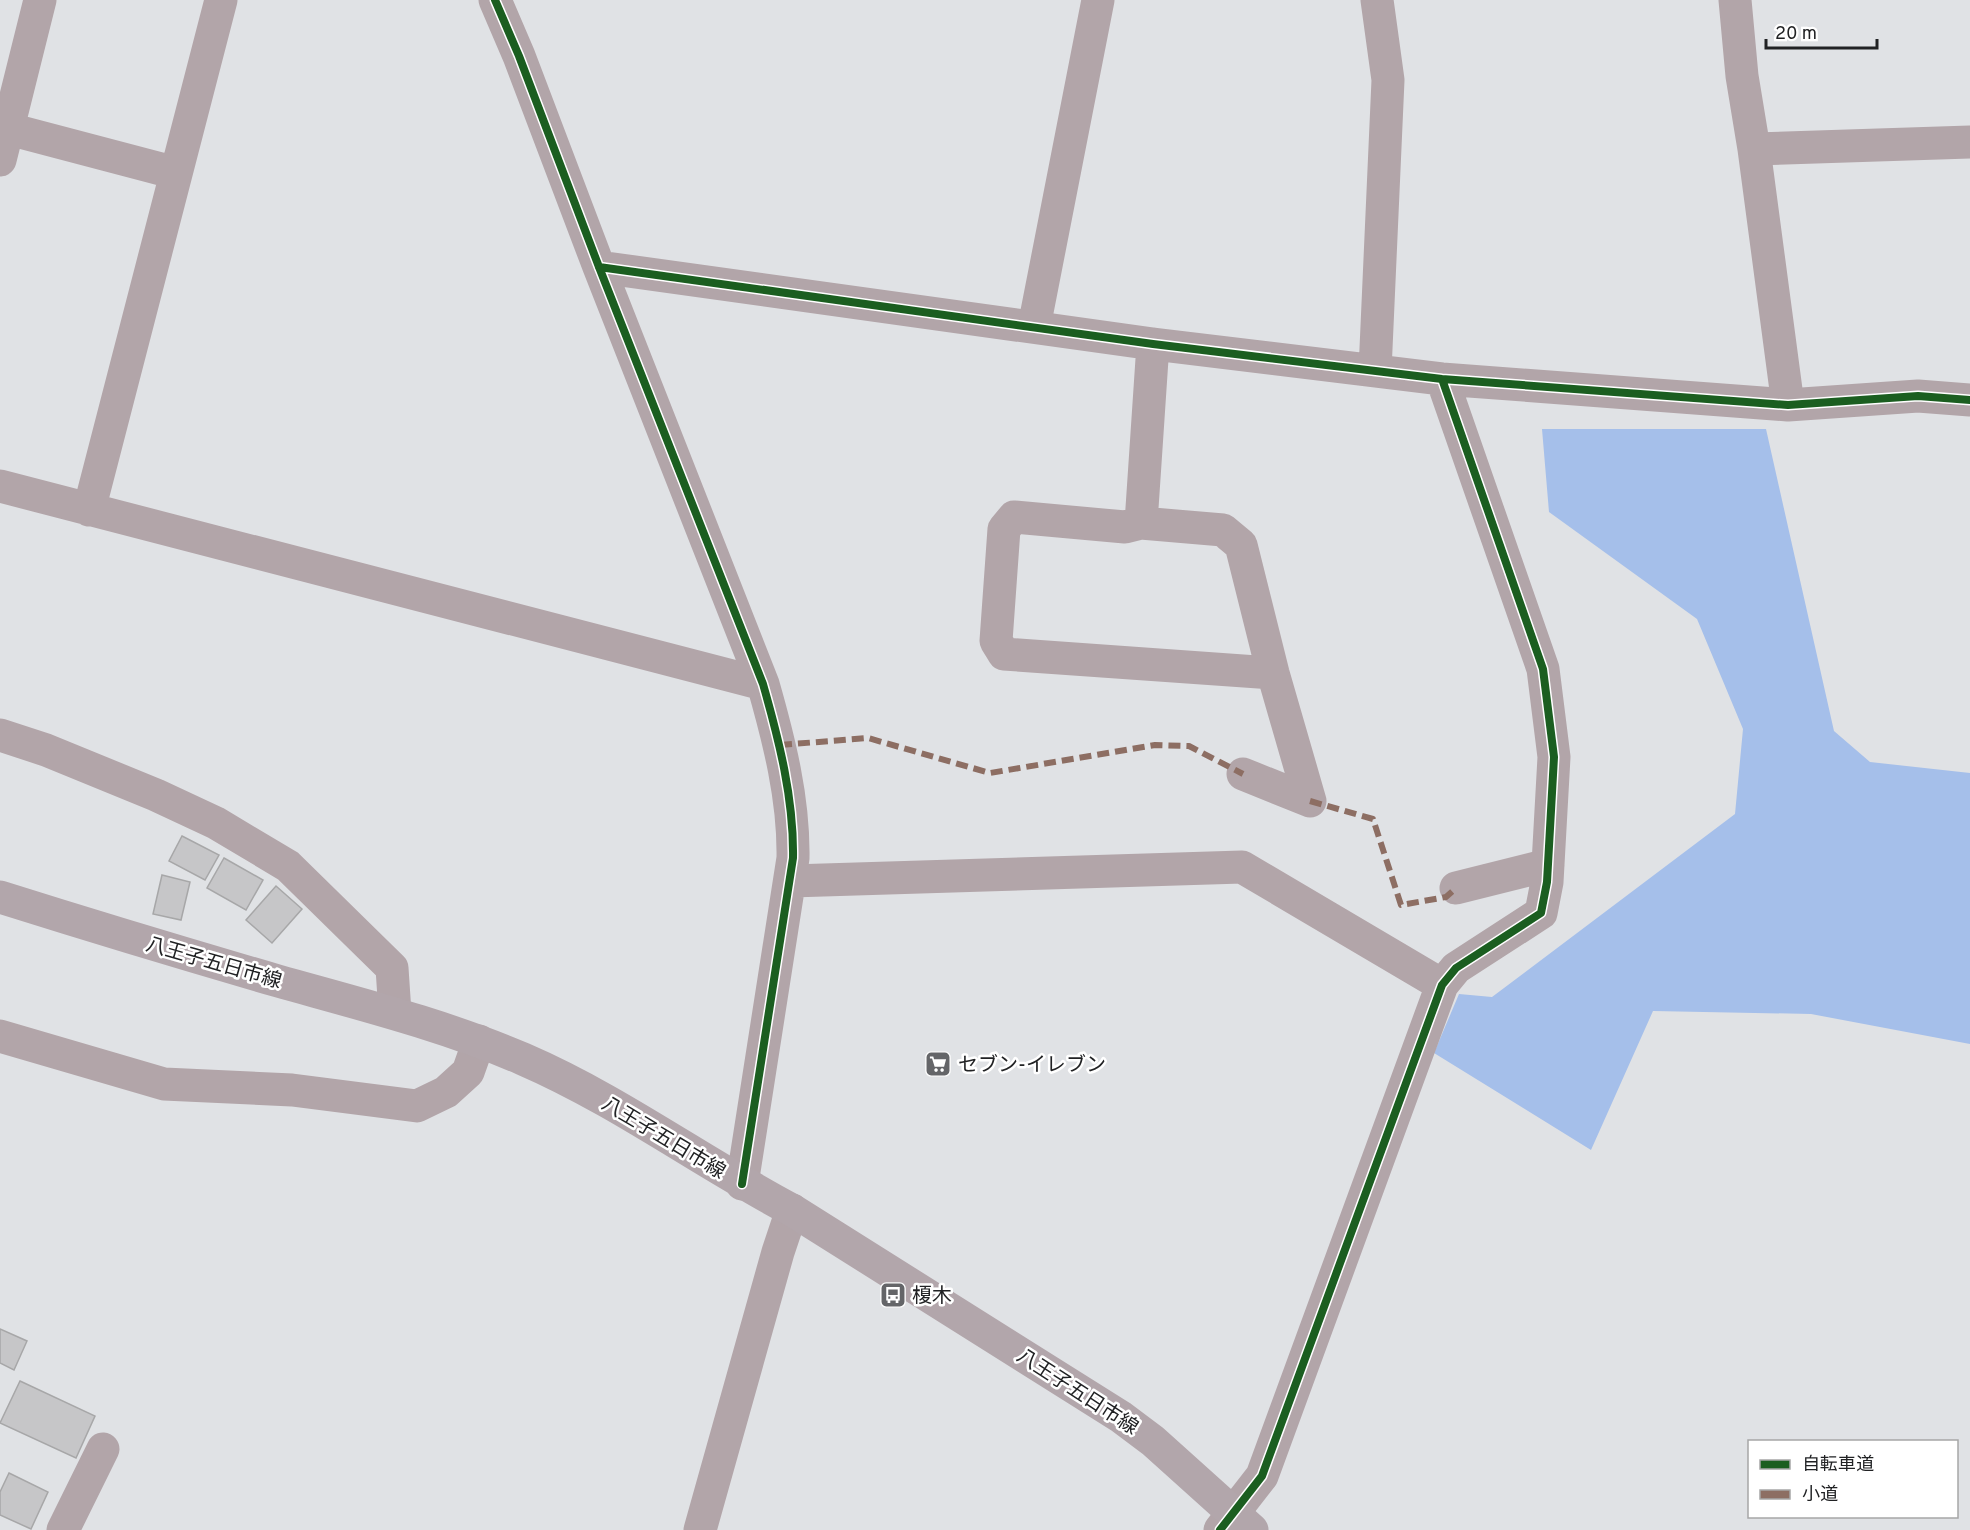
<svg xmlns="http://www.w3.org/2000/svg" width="1970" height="1530" font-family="Overpass,'Noto Sans JP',sans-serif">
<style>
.forest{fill:#a5bfea}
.building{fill:#c6c6c8;stroke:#a7a7a8;stroke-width:1.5}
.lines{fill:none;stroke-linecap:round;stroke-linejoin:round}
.minor{stroke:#b2a5a9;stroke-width:33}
.major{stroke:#b2a6ab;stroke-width:33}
.quiet{stroke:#8d6e63;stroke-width:6;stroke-dasharray:12 6;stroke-linecap:butt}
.cycleway-casing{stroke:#fff;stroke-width:11}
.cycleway{stroke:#1b5e20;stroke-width:8}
.labels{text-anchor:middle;stroke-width:5;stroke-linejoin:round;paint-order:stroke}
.street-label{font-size:20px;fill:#212224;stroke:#fff}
.poi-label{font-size:20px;fill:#212224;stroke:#fff;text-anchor:start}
</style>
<rect width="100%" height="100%" fill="#e0e2e5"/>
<!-- forest -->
<path class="forest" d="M1542 429H1766L1834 731 1870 762 1970 773V1044L1811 1014 1653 1011 1591 1150 1434 1053 1459 994 1492 997 1735 814 1743 729 1697 619 1549 512Z"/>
<!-- building -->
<path class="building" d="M182 836 219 855 205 880 169 861Z
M224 858 263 880 246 910 207 888Z
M162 875 190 882 181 920 153 914Z
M276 886 302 909 272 943 246 920Z
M0 1329 27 1341 14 1370 0 1363Z
M20 1381 95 1416 76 1458 0 1423Z
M9 1473 48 1492 31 1529 0 1515V1492Z"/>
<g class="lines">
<!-- minor -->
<path class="minor" d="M495 0 519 56 599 267 763 684C779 740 794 799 793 858L742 1184
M1735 0 1742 76 1754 149 1788 405
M9 129 176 173
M1754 149 1970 142
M0 160 40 0
M599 267 1153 344 1442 379 1788 405 1918 396 1970 400
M1034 327 1098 0
M1375 371 1388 80 1377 0
M0 486 763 684
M89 510 221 0
M1141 523 1153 344
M1273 673 1004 654 996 641 1004 529 1014 517 1125 527 1141 523 1223 530 1241 545 1273 673 1310 801
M0 735 46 750 156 795 216 823 288 866 392 968 395 1013
M1243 774 1310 801
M791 881 1242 867 1442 985
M1456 888 1548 865
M0 1036 164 1084 292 1090 417 1106 446 1092 468 1072 479 1041
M63 1530 103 1449
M700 1530 778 1252 792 1210
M1220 1530 1262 1476 1442 985 1456 968 1541 913 1547 882 1554 757 1543 669 1442 379"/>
<!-- major -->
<path class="major" d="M0 897C92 926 185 954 278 981 360 1004 444 1025 523 1059 618 1100 701 1162 792 1210L1121 1417 1153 1441 1252 1530"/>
<!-- quiet -->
<path class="quiet" d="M780 745 868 738 990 773 1155 745 1189 746 1243 774
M1310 801 1373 819 1401 905 1446 897 1456 888"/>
<!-- cycleway casing -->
<g class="cycleway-casing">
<path id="cycleway" d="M495 0 519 56 599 267 763 684C779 740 794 799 793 858L742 1184
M599 267 1153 344 1442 379 1788 405 1918 396 1970 400
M1220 1530 1262 1476 1442 985 1456 968 1541 913 1547 882 1554 757 1543 669 1442 379"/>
</g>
<!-- cycleway -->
<use href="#cycleway" class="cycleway"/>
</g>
<!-- icons -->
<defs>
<g id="supermarket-square" transform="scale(1.35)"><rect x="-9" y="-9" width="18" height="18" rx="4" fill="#646568" stroke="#fff"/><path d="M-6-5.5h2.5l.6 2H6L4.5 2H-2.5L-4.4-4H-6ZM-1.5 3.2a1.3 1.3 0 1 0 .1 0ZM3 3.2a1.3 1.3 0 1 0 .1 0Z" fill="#fff"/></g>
<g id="bus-square" transform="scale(1.35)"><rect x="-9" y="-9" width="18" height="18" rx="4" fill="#646568" stroke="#fff"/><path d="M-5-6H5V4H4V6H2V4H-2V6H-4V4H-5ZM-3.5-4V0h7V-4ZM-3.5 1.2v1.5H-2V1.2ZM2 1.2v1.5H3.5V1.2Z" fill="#fff"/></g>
</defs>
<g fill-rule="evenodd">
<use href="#supermarket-square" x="938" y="1064"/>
<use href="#bus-square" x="893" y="1295"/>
</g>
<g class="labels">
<!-- street labels -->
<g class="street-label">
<text transform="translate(214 962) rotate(16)" y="7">八王子五日市線</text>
<text transform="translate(664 1137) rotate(31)" y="7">八王子五日市線</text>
<text transform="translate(1078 1391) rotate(33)" y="7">八王子五日市線</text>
</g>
<!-- poi labels -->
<g class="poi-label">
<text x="958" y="1071">セブン-イレブン</text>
<text x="912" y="1302">榎木</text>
</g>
</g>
<!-- legend -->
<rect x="1748" y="1440" width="210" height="78" fill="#ffffff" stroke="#a6a7a7" stroke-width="1.5"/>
<rect x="1760" y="1460" width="30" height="9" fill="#1b5e20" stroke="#a6a7a7" stroke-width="1.5"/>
<text x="1802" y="1470" font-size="18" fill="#212224">自転車道</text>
<rect x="1760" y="1490" width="30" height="9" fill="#8d6e63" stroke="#a6a7a7" stroke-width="1.5"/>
<text x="1802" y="1500" font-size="18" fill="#212224">小道</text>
<!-- scale -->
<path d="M1766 39v9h111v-9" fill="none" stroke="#212224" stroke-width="3"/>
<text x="1775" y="39" font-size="18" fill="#212224" stroke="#ffffff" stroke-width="4.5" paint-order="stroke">20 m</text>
</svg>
